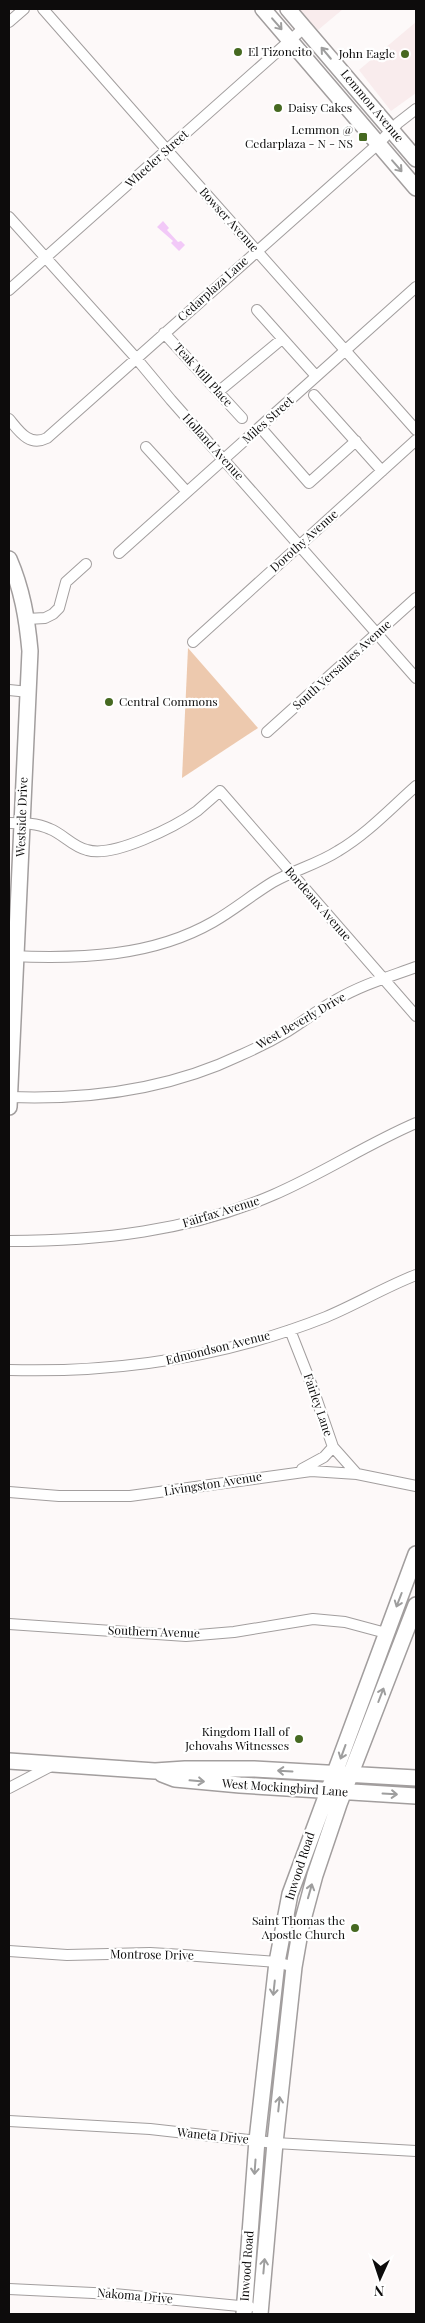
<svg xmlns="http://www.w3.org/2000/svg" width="425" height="2323" font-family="'Playfair Display',serif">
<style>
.built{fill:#f9eced}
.green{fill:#edc9ae}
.water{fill:#f2c9f8}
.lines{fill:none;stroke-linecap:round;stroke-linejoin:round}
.street-casing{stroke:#a29e9e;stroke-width:12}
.secondary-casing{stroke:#a29e9e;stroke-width:18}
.street{stroke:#fff;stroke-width:10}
.secondary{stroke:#fff;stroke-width:15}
.oneway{stroke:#9e9e9e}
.poi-dot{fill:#466921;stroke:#fff;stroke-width:2}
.labels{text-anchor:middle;stroke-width:4.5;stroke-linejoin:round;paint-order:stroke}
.poi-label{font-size:12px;fill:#0d0c0c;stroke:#fff;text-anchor:end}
.street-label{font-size:12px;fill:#0d0c0c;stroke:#fff}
</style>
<rect width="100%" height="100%" fill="#fdf9f9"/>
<!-- built -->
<path class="built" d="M299 9H343L318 30Z
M416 22V93L391 111 359 70Z"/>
<!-- green -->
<path class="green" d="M188 648 258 728 182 778Z"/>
<!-- water -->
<path class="water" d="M163 221 169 228 167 230 178 242 181 241 185 245 179 251 171 243 173 241 157 227Z"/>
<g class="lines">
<!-- street casing -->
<g class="street-casing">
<path id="street" d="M43 9 167 150 416 430
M9 22 24 9
M9 217 136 358 171 400 416 678
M9 290 305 27
M257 310 316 376
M164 333 242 418
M218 392 282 339
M314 395 382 471
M9 419C19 431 29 447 47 438L378 144 398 123 416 109
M260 427 309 483 356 441
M146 447 187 492
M119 553 416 287
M27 619 45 618 53 614 59 608 66 582 86 564
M193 642 416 440
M9 690 29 692
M267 732 416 598
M9 823C23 823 37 823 50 829 63 834 73 847 87 850 113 858 175 827 197 811 205 804 213 797 220 791L416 1016
M11 956C80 959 152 957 213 922 234 910 253 894 273 882 294 870 318 864 338 851 367 834 391 808 416 786
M9 1097C89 1100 168 1090 241 1055 257 1048 273 1040 288 1031 304 1021 319 1009 336 1000 361 985 389 977 416 967
M9 1241C99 1241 190 1231 273 1195 322 1174 367 1144 416 1123
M290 1330 312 1386 333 1447 357 1474
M9 1370C117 1373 225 1357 326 1317 357 1304 385 1287 416 1275
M302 1469 324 1457 333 1447
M9 1492 59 1496H130L311 1471 357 1474 416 1486
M9 1624 186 1636 234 1632 313 1619 345 1622 386 1633
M9 1788 53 1765
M9 1951 67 1955 150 1953 184 1955 277 1962 294 1967
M9 2121 150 2129 275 2143 416 2151
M9 2289 114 2294 250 2307"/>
</g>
<!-- secondary casing -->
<g class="secondary-casing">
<path id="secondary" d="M263 9 416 188
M288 9 416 159
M9 559C22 589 27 618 30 651L9 1107
M9 1761 155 1771 185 1769H254L416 1778
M162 1774 175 1779 240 1785 416 1796
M244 2314 257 2140 277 1962 290 1894 416 1554
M260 2314 275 2143 294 1967 301 1927 315 1875 339 1804 416 1605"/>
</g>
<!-- street -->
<use href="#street" class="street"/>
<!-- secondary -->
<use href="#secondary" class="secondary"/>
</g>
<!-- one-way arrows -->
<defs><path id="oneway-shaft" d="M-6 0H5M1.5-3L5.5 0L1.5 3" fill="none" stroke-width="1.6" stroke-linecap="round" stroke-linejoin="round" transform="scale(1.25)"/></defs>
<g class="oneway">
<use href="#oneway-shaft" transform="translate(277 24) rotate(49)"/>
<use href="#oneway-shaft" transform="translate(326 53) rotate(-130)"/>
<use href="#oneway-shaft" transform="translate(397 166) rotate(49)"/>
<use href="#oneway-shaft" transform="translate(399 1600) rotate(111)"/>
<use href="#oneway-shaft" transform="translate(381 1695) rotate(-69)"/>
<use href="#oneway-shaft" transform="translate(343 1752) rotate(110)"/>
<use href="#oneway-shaft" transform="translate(285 1771) rotate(-177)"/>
<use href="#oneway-shaft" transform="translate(197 1781) rotate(5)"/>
<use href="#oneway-shaft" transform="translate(390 1794) rotate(3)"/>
<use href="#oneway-shaft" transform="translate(310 1891) rotate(-74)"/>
<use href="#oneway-shaft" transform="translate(274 1988) rotate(96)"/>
<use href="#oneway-shaft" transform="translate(279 2104) rotate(-84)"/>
<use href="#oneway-shaft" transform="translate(255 2167) rotate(94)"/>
<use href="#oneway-shaft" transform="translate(264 2266) rotate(-85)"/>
</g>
<!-- markers -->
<g class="poi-dot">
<circle cx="238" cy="52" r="5"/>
<circle cx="405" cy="54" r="5"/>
<circle cx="278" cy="108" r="5"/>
<rect x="358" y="132" width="10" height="10" rx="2.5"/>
<circle cx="109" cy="702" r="5"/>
<circle cx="299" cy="1739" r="5"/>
<circle cx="355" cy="1928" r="5"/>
</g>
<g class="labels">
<!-- poi labels -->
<g class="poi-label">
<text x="248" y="56" text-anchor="start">El Tizoncito</text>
<text x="395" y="58">John Eagle</text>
<text x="288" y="112" text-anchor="start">Daisy Cakes</text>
<text x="353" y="134">Lemmon @<tspan x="353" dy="14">Cedarplaza - N - NS</tspan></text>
<text x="119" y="706" text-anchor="start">Central Commons</text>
<text x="289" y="1736">Kingdom Hall of<tspan x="289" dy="14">Jehovahs Witnesses</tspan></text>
<text x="345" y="1925">Saint Thomas the<tspan x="345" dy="14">Apostle Church</tspan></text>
</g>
<!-- street labels -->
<g class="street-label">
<text transform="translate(372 106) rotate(50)" y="4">Lemmon Avenue</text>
<text transform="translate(157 159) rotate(-42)" y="4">Wheeler Street</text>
<text transform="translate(229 220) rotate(48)" y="4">Bowser Avenue</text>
<text transform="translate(213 289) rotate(-42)" y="4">Cedarplaza Lane</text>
<text transform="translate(203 375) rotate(48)" y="4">Teak Mill Place</text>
<text transform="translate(268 420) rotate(-42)" y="4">Miles Street</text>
<text transform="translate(213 447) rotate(48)" y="4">Holland Avenue</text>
<text transform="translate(304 541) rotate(-42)" y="4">Dorothy Avenue</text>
<text transform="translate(342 665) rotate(-42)" y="4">South Versailles Avenue</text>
<text transform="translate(22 817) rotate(-88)" y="4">Westside Drive</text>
<text transform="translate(318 904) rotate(49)" y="4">Bordeaux Avenue</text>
<text transform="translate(301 1021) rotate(-30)" y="4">West Beverly Drive</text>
<text transform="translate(221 1212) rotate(-17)" y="4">Fairfax Avenue</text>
<text transform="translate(218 1348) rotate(-14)" y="4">Edmondson Avenue</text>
<text transform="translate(318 1405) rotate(71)" y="4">Fairley Lane</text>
<text transform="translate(213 1484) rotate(-9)" y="4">Livingston Avenue</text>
<text transform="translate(154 1632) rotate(2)" y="4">Southern Avenue</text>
<text transform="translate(285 1788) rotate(4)" y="4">West Mockingbird Lane</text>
<text transform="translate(300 1866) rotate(-72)" y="4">Inwood Road</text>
<text transform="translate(152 1955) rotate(1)" y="4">Montrose Drive</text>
<text transform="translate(213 2136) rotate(6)" y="4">Waneta Drive</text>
<text transform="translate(247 2266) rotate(-86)" y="4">Inwood Road</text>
<text transform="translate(135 2296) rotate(5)" y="4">Nakoma Drive</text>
</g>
</g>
<!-- border -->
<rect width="425" height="2323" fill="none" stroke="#0d0c0c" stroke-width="20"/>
<!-- north arrow -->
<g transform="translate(380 2278) rotate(183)" stroke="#ffffff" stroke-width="4" paint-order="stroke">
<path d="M0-4L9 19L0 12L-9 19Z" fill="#0d0c0c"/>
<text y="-8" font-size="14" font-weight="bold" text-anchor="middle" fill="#0d0c0c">N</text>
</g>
</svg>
